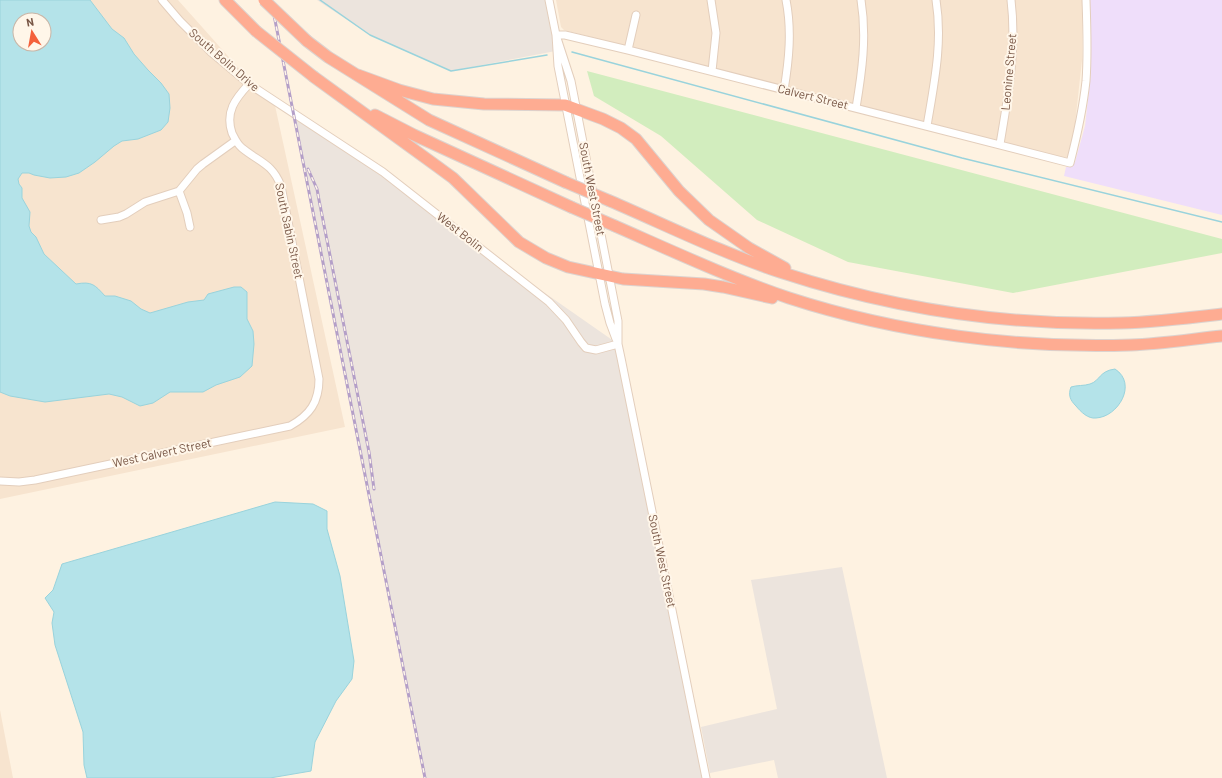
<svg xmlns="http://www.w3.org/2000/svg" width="1222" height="778" font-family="Barlow,sans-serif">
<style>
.residential{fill:#f7e4cf;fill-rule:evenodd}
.industrial{fill:#ece4dd}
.education{fill:#efdefa}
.green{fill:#d2edbe}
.water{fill:#b4e3e9;stroke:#99d3dc;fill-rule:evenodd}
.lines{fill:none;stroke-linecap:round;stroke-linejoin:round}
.stream{stroke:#99d3dc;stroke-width:1.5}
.minor-casing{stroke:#e3cebc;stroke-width:9}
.highway-casing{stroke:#dcd3cf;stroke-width:13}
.minor{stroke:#fff;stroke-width:7}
.highway{stroke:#feac92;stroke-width:11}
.rail-casing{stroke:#b49fc8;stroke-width:3}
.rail{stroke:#fff6e9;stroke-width:1.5;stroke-dasharray:4.5;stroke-linecap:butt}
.highway-bridge-casing{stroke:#dcd3cf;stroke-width:13;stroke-linecap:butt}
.highway-bridge{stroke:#feac92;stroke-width:11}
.labels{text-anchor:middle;stroke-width:4;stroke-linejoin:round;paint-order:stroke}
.street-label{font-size:12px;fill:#785645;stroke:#fff6e9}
</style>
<rect width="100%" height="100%" fill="#fef2e1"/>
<!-- residential -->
<path class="residential" d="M0 0H178L243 73 274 101 345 427 0 499ZM20 20H44V44H20Z
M556 0H1082V60L1075 124 1069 152 1067 157 1063 158 844 101 564 30 561 27Z
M0 710 13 778H0Z"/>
<!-- industrial -->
<path class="industrial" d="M317 0H549L561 50 451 71 370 35Z
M292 108 476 245 618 344 706 778H425Z
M842 567 887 778H778L774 760 710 773 701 727 777 709 751 580Z"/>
<!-- education -->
<path class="education" d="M1089 0H1222V215L1064 176 1066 167 1071 166 1075 162 1085 126 1091 71V30Z"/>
<!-- green -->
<path class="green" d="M587 71 1222 239V253L1013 293 848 262 757 220 661 136 594 96Z"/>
<!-- water -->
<path class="water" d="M0 0H90L112 29 124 38 134 54 148 70 161 83 169 94 170 108 168 122 161 130 138 139 122 141 114 146 95 162 79 173 66 177 50 178 34 175 29 173H22L18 179 19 184 22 188V198L30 212 29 226 31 232 36 237 44 254 76 284C92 281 95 285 105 296H115L131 301 141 309 150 313 188 302 204 300 208 294 234 287H241L247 292V319L253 331 254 344 252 366 240 377 216 385 203 392H170L153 403 140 406 122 397 109 394 45 402 10 396 0 392ZM20 20H44V44H20Z
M1115 369C1138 384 1118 417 1096 418 1088 419 1081 412 1076 406 1070 400 1068 395 1071 387 1077 385 1084 386 1090 384 1100 381 1099 371 1115 369Z
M275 502 313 504 327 511V529L340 576 354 661 352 679 336 701 315 742 311 771 270 778H87L84 765 83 732 55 645 52 623 54 612 45 598 53 590 62 564Z"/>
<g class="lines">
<!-- stream -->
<path class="stream" d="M320 0 370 35 451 71 547 55
M572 52 962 158 1222 222"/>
<!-- minor casing -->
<g class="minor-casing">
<path id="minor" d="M162 0 180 21 211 52 249 84 383 172 549 302 566 320 581 342 586 348 596 350 618 344
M549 0 556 35 558 66 605 304 610 323 616 339
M711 0 716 33 712 71
M556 35 571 81 618 321V344L621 358 706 778
M556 35H565L628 50 1070 163C1077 136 1083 109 1086 81 1088 54 1087 27 1086 0
M628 50 636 15
M784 90C789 60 792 30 786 0
M856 108C862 72 867 37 861 0
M927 126C934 84 943 43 936 0
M1000 144C1008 96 1017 49 1011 0
M179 191 187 213 190 227
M101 220 119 217 126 214 145 202 179 191 197 169 203 164 235 141
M0 481 19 482 35 480 290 426C310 415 319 402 319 379L281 186C272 163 259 162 242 148 237 144 235 139 232 133 225 112 235 99 249 84"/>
</g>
<!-- highway casing -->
<g class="highway-casing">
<path id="highway" d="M225 0 256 31
M307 41 328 57 429 120 565 182
M358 75 399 90 433 99 484 104 565 105 603 119 621 128 636 139 679 191 709 220 749 248 785 268
M314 77 438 167 453 178 519 242 546 258 568 267 623 279 704 284 723 287 772 298
M375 115 414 135 571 207
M610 201C666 225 722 253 780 272 890 308 1005 326 1121 323 1155 322 1188 318 1222 314
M615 226C672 251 730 278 789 298 897 333 1018 349 1131 345 1161 344 1192 339 1222 336"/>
</g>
<!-- minor -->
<use href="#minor" class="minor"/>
<!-- highway -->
<use href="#highway" class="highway"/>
<!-- rail casing -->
<g class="rail-casing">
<path id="rail" d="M271 0 425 778
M308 169 317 189 319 200 369 452 374 489"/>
</g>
<!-- rail -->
<use href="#rail" class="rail"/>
<!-- highway-bridge casing -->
<g class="highway-bridge-casing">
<path id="highway-bridge" d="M264 0 307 41
M256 31 314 77
M565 182 610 201
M571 207 615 226"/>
</g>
<!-- highway-bridge -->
<use href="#highway-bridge" class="highway-bridge"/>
</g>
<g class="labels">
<!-- street labels -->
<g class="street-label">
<text transform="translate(224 60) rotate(41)" y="4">South Bolin Drive</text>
<text transform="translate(1009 72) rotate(-85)" y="4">Leonine Street</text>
<text transform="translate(813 97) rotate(14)" y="4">Calvert Street</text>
<text transform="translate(592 189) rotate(79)" y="4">South West Street</text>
<text transform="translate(289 231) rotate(78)" y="4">South Sabin Street</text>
<text transform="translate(460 232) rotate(38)" y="4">West Bolin</text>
<text transform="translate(162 453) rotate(-12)" y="4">West Calvert Street</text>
<text transform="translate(662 561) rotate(78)" y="4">South West Street</text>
</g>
</g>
<!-- north arrow -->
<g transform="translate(32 32) rotate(349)"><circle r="19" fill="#fff6e9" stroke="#c9b6a7"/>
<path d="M0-3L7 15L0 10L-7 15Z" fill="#f4603a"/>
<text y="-6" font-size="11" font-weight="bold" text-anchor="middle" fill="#785645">N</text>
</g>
</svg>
